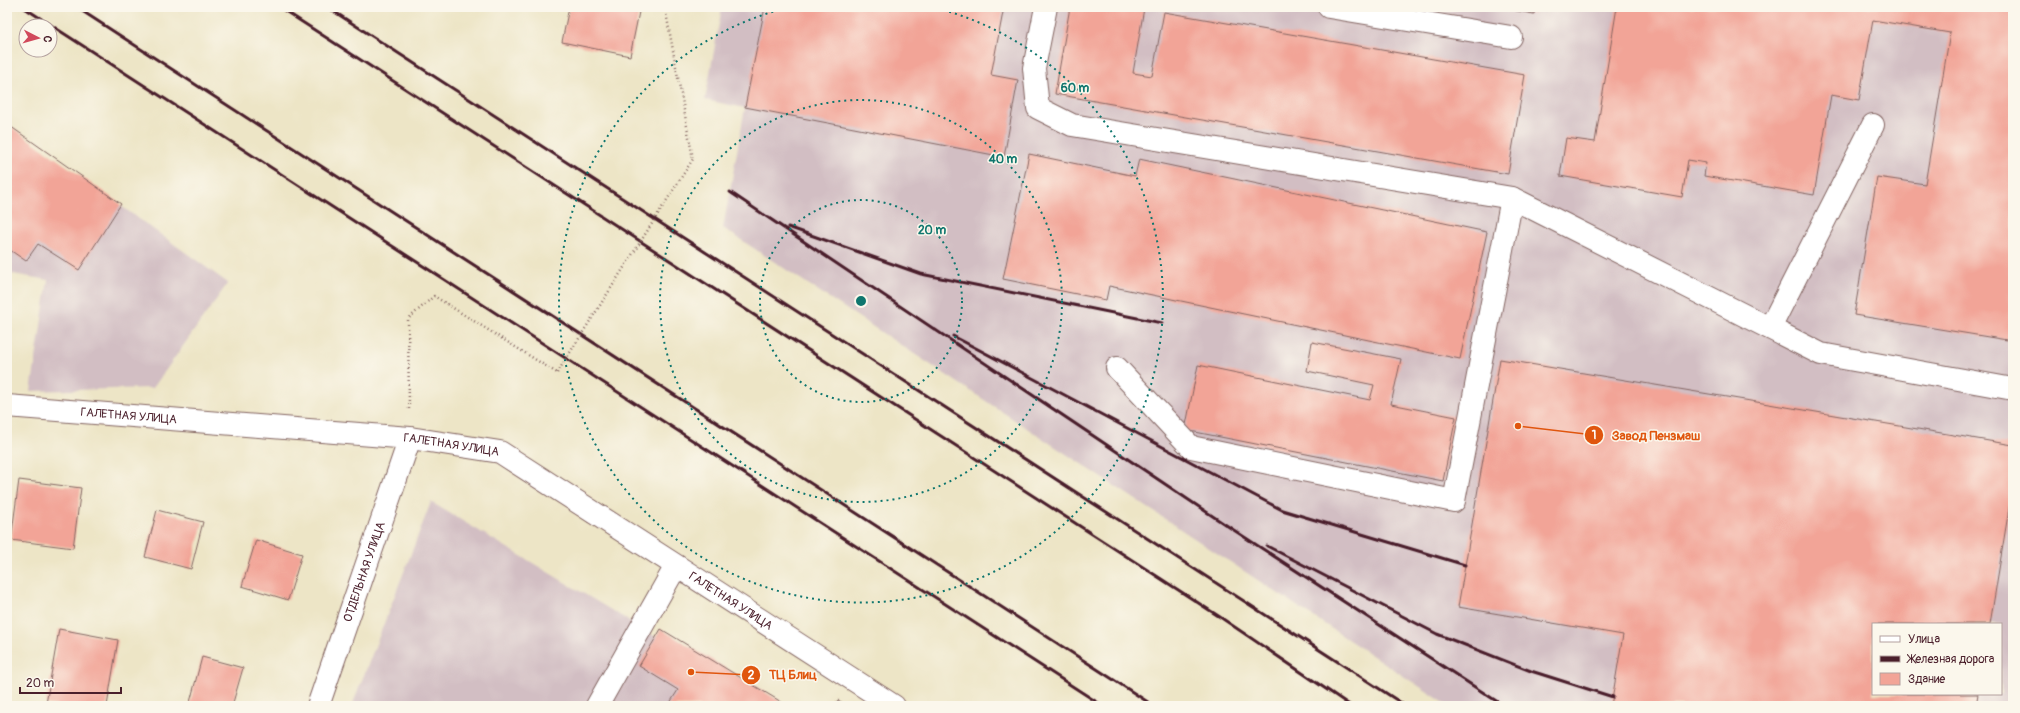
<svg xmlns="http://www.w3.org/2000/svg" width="2020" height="713" font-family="Pangolin,sans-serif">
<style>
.industrial{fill:#d2bec3;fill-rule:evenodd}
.building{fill:#f2a497}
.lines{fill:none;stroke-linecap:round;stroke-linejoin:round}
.minor-casing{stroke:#836461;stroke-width:24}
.path{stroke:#836461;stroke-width:2.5;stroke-dasharray:1 3;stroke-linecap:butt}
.minor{stroke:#fff;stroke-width:22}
.rail{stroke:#4a1f2b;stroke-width:3}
.path-bridge{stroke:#836461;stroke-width:2.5;stroke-dasharray:1 3;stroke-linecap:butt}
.ring{fill:none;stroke:#0f766e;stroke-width:2;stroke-dasharray:2 4}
.labels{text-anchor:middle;stroke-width:3;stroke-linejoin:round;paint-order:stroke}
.street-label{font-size:12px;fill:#4a1f2b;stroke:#fbf7ec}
.centre{fill:#0f766e;stroke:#fbf7ec;stroke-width:2}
.ring-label{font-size:12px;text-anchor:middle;font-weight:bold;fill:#0f766e;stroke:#fbf7ec;stroke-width:3;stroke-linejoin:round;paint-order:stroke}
.leader{fill:none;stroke:#e0560e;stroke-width:1.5}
.callout-dot{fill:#e0560e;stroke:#fbf7ec;stroke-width:1.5}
.mark-label{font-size:12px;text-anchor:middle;font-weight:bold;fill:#fff}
.callout-label{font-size:13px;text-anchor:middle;font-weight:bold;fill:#e0560e;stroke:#fbf7ec;stroke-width:3;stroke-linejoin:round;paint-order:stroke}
</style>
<rect width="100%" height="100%" fill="#fbf7ec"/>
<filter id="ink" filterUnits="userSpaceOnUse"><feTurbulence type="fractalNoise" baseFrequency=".025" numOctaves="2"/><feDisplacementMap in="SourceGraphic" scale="8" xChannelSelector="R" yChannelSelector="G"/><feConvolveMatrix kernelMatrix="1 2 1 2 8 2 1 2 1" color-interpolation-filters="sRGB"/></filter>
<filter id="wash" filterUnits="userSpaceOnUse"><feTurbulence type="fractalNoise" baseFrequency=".012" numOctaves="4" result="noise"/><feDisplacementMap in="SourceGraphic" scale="16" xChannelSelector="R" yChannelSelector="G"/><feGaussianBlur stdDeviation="0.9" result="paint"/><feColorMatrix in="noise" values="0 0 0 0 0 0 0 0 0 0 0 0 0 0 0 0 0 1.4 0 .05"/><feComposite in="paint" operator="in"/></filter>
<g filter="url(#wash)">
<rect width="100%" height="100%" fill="#ede5c6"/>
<!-- industrial -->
<path class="industrial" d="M722 7H2013V706H1449L723 228 745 108 705 100ZM1873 624H2001V694H1873Z
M7 124 228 283 153 388 31 391 48 280 7 273Z
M431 502 656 637 661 629 788 706H352Z"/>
<g id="blocks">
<!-- building -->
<path class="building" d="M569 7H640L630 56 562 42Z
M765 7H1004L991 75 1018 80 1004 157 745 107Z
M1070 7 1144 8 1133 73 1152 76 1164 12 1525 75 1508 174 1055 94Z
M1495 7H1535L1534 14Z
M1617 7H2013V341L1854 315 1877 177 1925 184 1950 33 1873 20 1859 100 1831 95 1814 195 1704 176 1706 163 1688 160 1682 197 1560 176 1566 138 1595 142Z
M7 124 121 204 79 270 38 244 26 261 7 248Z
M1029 154 1135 176 1139 159 1487 232 1460 359 1109 286 1106 300 1003 279Z
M1312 342 1401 359 1391 404 1456 417 1443 481 1185 430 1198 365 1370 400 1374 385 1307 371Z
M1500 359 2013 445V484L1990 624H1873V694H1978L1976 706H1611L1623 635 1458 607Z
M19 480 81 488 73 548 11 540Z
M157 510 203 522 191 569 145 557Z
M256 540 302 554 288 600 242 586Z
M59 629 118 640 107 706H58L46 704Z
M661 629 743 679 788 706H668L678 690 639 666Z
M202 657 243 668 232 706H189Z
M838 700 848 706H834Z"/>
</g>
</g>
<g filter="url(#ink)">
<use href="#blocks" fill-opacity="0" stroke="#836461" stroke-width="1"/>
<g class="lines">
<!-- minor casing -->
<g class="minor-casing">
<g id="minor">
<path d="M1046 7 1034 68 1038 108 1072 125 1512 198 1821 354 2013 389"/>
<path d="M1329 7 1511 37"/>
<path d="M1770 328 1873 125"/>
<path d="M1117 368 1191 447 1454 501 1512 198"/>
<path id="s1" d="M7 406 410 438 500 452 894 706"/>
<path id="s2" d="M318 706 410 438"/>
<path d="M597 706 676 566"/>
</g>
</g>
<!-- path -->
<path class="path" d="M665 7 693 159
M409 409 408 319 434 296 557 373"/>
<!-- minor -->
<use href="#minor" class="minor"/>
<!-- rail -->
<path class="rail" d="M23 7 1103 706
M76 7 1154 706
M279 7 1220 617 1351 706
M327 7 1406 706
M730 192 1223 523 1504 706
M788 227 921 274 1162 323
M953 336 1282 510 1465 565
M1267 546 1437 634 1531 671 1613 697"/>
<!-- path-bridge -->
<path class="path-bridge" d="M557 373 693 159"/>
</g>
</g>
<!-- distance rings -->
<g class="ring">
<circle cx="861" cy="301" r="101"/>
<circle cx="861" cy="301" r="201"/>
<path d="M932 7A302 302 0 1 1 790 7"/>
</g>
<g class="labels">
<!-- street labels -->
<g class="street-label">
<text dy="4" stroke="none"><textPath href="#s1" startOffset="122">ГАЛЕТНАЯ УЛИЦА</textPath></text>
<text dy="4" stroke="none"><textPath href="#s1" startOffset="446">ГАЛЕТНАЯ УЛИЦА</textPath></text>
<text dy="4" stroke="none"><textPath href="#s2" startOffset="142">ОТДЕЛЬНАЯ УЛИЦА</textPath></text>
<text dy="4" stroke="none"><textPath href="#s1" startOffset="770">ГАЛЕТНАЯ УЛИЦА</textPath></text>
</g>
</g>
<circle cx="861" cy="301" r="6" class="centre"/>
<g class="ring-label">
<text x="1075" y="92">60 m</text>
<text x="1003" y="163">40 m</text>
<text x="932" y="234">20 m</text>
</g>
<!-- callouts -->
<path class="leader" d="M1518 426L1594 435M691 672L751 675"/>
<g class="callout-dot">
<circle cx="1518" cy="426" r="4"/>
<circle cx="691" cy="672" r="4"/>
<circle cx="1594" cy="435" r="10"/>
<circle cx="751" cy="675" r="10"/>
</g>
<g class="mark-label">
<text x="1594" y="439">1</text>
<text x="751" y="679">2</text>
</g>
<g class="callout-label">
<text x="1656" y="440">Завод Пензмаш</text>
<text x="793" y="679">ТЦ Блиц</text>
</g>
<!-- margin -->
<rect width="2020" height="713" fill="none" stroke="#fbf7ec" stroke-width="24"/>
<!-- legend -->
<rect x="1872" y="623" width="130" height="72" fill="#fbf7ec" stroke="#b4a19f"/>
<rect x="1880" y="636" width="20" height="6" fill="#ffffff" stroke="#b4a19f"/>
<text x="1908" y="643" font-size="12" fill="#4a1f2b">Улица</text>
<rect x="1880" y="656" width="20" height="6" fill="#4a1f2b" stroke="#b4a19f"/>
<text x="1908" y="663" font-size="12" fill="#4a1f2b">Железная дорога</text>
<rect x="1880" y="673" width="20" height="12" fill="#f2a497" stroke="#b4a19f"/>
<text x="1908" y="683" font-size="12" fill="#4a1f2b">Здание</text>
<!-- north arrow -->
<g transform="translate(38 38) rotate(96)"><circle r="19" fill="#fbf7ec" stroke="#b4a19f"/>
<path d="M0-3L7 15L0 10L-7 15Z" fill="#d1495b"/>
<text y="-6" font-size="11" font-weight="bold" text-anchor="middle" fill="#4a1f2b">С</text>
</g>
<!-- scale -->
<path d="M20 687v6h101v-6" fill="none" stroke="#4a1f2b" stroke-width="2"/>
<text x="26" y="687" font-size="12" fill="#4a1f2b" stroke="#fbf7ec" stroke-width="3" paint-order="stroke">20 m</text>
</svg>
